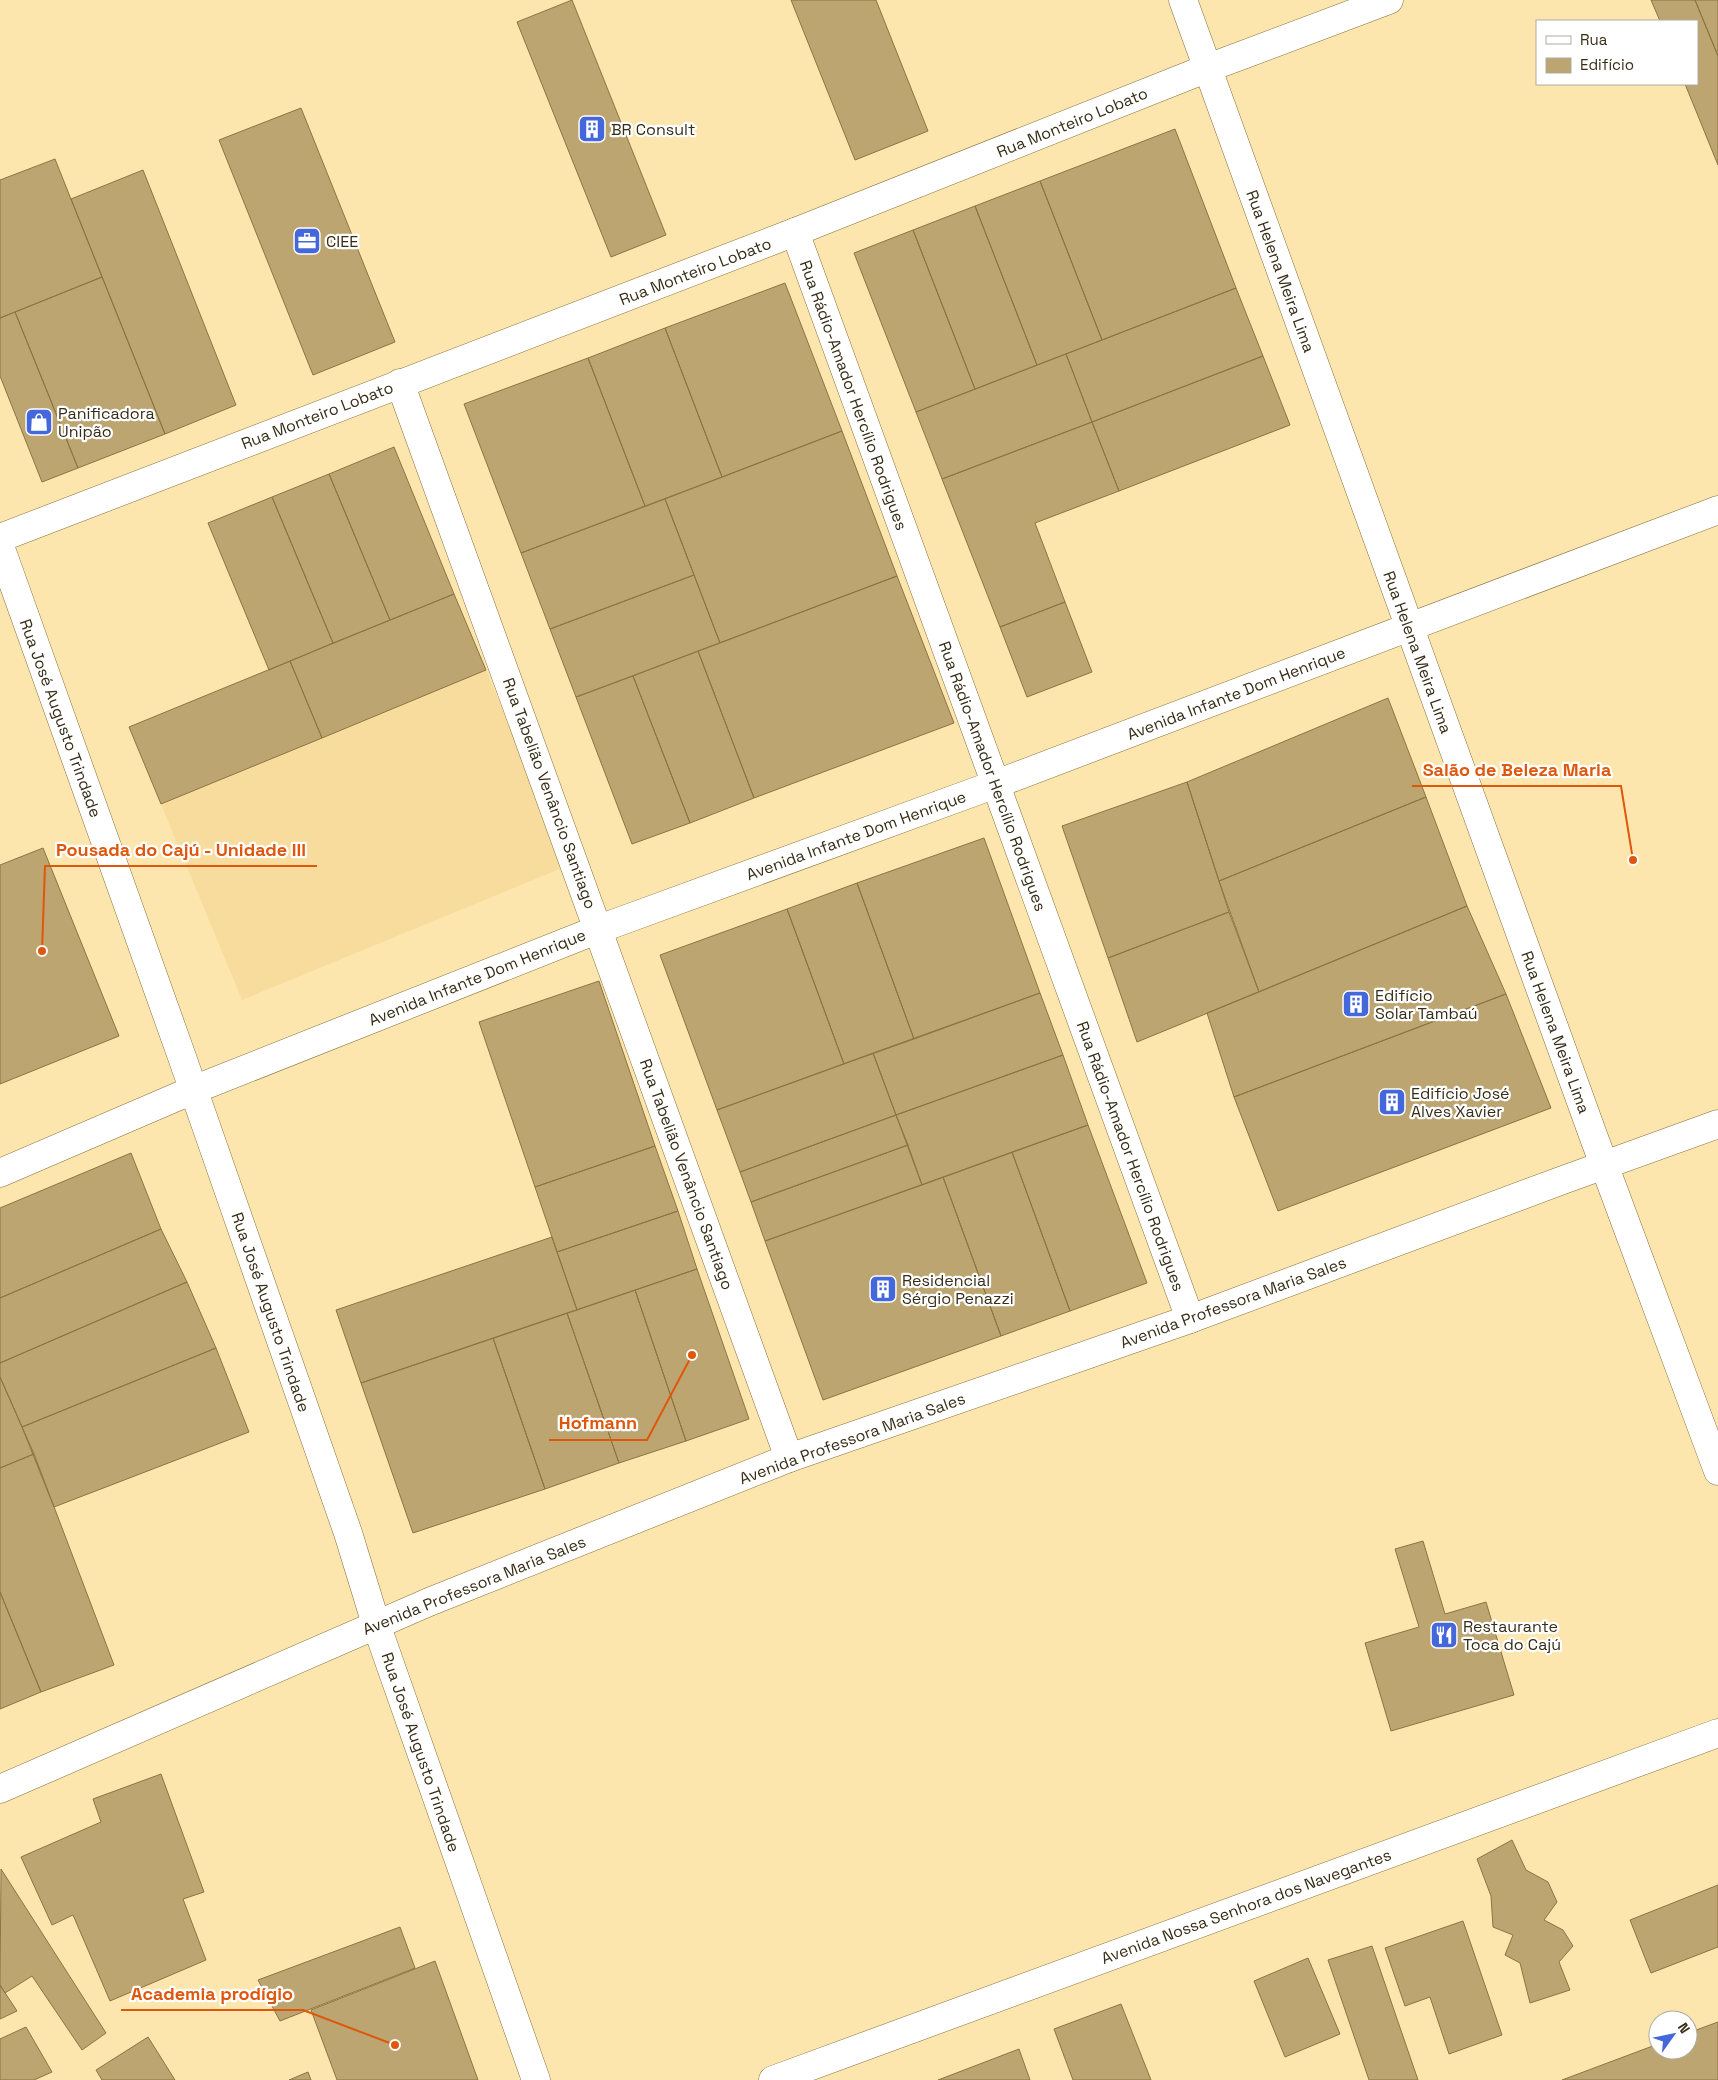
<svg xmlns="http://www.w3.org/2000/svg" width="1718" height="2080" font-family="'Space Grotesk',sans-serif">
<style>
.built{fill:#f7dc9d}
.building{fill:#bca570;stroke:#8b7541}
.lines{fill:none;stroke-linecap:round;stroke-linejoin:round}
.street-casing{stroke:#85703c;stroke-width:29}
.secondary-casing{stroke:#85703c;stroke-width:29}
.primary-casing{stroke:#85703c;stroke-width:29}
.street{stroke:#fff;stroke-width:28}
.secondary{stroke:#fff;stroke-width:28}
.primary{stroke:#fff;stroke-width:28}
.labels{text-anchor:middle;stroke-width:4.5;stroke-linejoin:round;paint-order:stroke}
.street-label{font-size:16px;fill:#362d17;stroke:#fff}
.poi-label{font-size:16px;fill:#362d17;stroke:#fff;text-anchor:start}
.leader{fill:none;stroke:#df570d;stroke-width:2}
.callout-dot{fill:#df570d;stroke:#fff;stroke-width:2}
.callout-label{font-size:18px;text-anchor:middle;font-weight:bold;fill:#df570d;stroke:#fff;stroke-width:4.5;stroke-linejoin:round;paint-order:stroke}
</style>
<rect width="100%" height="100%" fill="#fde5ae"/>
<!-- built -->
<path class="built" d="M486 670 567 866 242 1000 161 804Z"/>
<!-- building -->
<path class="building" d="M572 0 666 235 611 257 517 22Z
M791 0H876L928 131 855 160Z
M1651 0H1695L1718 56V165L1685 84H1697V21H1660Z
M1695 0H1718V56Z
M301 108 395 342 313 375 219 140Z
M1175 129 1236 288 1102 340 1040 181Z
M55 159 102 277 0 318V180Z
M143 170 236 405 165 434 71 199Z
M1040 181 1102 340 1037 365 975 206Z
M975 206 1037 365 975 389 913 230Z
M913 230 975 389 916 412 854 253Z
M102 277 165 434 78 468 15 312Z
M785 283 842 431 722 477 665 328Z
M1236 288 1263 356 1092 422 1066 354Z
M15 312 78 468 42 482 0 376V318Z
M665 328 722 477 645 506 588 358Z
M1066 354 1092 422 942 479 916 412Z
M1263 356 1290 425 1119 491 1092 422Z
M588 358 645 506 521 553 464 404Z
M1092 422 1119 491 1035 523 1065 602 1000 627 942 479Z
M842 431 897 576 720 643 665 499Z
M394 447 454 594 390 620 329 474Z
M329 474 390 620 333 643 272 497Z
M272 497 333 643 269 670 208 523Z
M665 499 694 575 550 629 521 553Z
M694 575 720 643 576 697 550 629Z
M897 576 954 723 754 798 698 651Z
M454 594 486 670 322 738 290 661Z
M1065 602 1092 672 1027 697 1000 627Z
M698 651 754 798 690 823 633 676Z
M290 661 322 738 161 804 129 727Z
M633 676 690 823 632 844 576 697Z
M1388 698 1426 797 1219 881 1187 782Z
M1187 782 1229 912 1108 958 1062 826Z
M1426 797 1467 906 1259 992 1219 881Z
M984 838 1040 993 914 1039 857 883Z
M43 848 119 1036 0 1084V865Z
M857 883 914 1039 844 1064 787 909Z
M1467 906 1506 994 1234 1097 1207 1013Z
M787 909 844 1064 717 1110 660 955Z
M1229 912 1259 992 1137 1042 1108 958Z
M599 981 655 1146 535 1187 479 1022Z
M1040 993 1063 1055 896 1115 873 1053Z
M1506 994 1551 1108 1278 1211 1234 1097Z
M873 1053 896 1115 740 1172 717 1110Z
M1063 1055 1088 1125 922 1185 896 1115Z
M896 1115 908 1145 751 1202 740 1172Z
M1088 1125 1147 1283 1070 1311 1012 1152Z
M908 1145 922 1185 765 1241 751 1202Z
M655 1146 678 1211 557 1252 535 1187Z
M1012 1152 1070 1311 1001 1336 943 1177Z
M131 1153 161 1229 0 1298V1208Z
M943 1177 1001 1336 823 1400 765 1241Z
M678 1211 697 1269 577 1310 557 1252Z
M161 1229 187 1282 0 1363V1298Z
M552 1237 577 1310 361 1383 336 1310Z
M697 1269 749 1419 686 1441 635 1290Z
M187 1282 216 1348 22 1427 0 1377V1363Z
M635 1290 686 1441 619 1463 567 1313Z
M567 1313 619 1463 545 1489 493 1338Z
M493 1338 545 1489 413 1533 361 1383Z
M216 1348 249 1432 54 1507 22 1427Z
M0 1377 34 1454 0 1468Z
M34 1454 114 1665 41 1692 0 1592V1468Z
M1423 1541 1445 1614 1486 1602 1514 1695 1391 1731 1365 1643 1419 1627 1395 1549Z
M0 1592 41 1692 0 1709Z
M161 1774 204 1892 183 1899 206 1960 110 2001 73 1915 52 1925 21 1857 101 1822 93 1799Z
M1512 1840 1526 1870 1548 1882 1557 1902 1544 1920 1563 1930 1573 1946 1559 1962 1570 1990 1530 2003 1520 1963 1505 1955 1513 1935 1493 1927 1491 1896 1477 1859Z
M1 1869 106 2033 82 2050 32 1976 5 1993 0 1985Z
M1718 1885V1947L1651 1973 1630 1920Z
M1463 1921 1502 2035 1449 2054 1430 1997 1405 2006 1385 1948Z
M400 1927 415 1968 280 2021 258 1980Z
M1372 1946 1418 2080H1369L1328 1960Z
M1308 1958 1340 2034 1285 2057 1254 1981Z
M435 1961 478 2080H337L311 2010Z
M0 1985 17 2011 0 2019Z
M1121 2004 1151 2080H1073L1054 2029Z
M1718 2022V2080H1562L1658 2044V2050H1688V2033Z
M26 2027 52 2072 34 2080H0V2039Z
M148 2037 175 2080H102L96 2070Z
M1019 2049 1030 2080H938Z
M308 2072 311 2080H289Z"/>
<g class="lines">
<!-- street casing -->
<g class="street-casing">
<path id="street" d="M795 232 1190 1319
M400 383 789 1458"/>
</g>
<!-- secondary casing -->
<g class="secondary-casing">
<path id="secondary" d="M1183 0 1593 1135 1718 1471
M0 538 795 232 1208 68 1389 0
M0 546 182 1057 348 1533 376 1624 536 2080
M0 1173 193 1090 599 929 996 784 1718 510"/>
</g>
<!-- primary casing -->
<g class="primary-casing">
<path id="primary" d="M0 1789 429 1602 789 1458 1190 1319 1563 1180 1718 1124
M773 2080 1718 1733"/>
</g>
<!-- street -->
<use href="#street" class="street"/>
<!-- secondary -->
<use href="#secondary" class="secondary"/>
<!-- primary -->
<use href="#primary" class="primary"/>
</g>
<!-- icons -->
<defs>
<g id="building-square" transform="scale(1.4375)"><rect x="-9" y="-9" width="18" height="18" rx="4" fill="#4468db" stroke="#fff"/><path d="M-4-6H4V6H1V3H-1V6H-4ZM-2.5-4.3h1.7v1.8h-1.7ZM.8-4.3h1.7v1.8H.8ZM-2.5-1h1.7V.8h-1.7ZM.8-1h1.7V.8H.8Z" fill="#fff"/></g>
<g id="office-square" transform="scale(1.4375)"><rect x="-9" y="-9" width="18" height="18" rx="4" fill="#4468db" stroke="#fff"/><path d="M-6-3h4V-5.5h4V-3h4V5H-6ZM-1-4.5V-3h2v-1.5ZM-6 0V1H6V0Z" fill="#fff"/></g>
<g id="shop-square" transform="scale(1.4375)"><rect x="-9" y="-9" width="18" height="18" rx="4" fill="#4468db" stroke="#fff"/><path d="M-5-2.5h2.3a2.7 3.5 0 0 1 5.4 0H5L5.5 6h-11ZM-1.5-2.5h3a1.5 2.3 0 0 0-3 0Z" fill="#fff"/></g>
<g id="restaurant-square" transform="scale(1.4375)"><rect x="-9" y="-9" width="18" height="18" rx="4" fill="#4468db" stroke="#fff"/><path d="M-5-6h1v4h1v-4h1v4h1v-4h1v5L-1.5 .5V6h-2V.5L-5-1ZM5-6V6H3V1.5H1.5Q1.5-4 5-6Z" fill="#fff"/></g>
</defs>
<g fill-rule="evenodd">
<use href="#building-square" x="592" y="129"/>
<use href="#office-square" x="307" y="241"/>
<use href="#shop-square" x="39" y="422"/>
<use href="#building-square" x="1356" y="1004"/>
<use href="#building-square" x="1392" y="1102"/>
<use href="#building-square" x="883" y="1289"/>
<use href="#restaurant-square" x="1444" y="1635"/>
</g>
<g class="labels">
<!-- street labels -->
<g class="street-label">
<text transform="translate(1072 122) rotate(-22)" y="6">Rua Monteiro Lobato</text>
<text transform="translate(695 271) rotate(-21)" y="6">Rua Monteiro Lobato</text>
<text transform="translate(1281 271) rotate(70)" y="6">Rua Helena Meira Lima</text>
<text transform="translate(854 395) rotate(70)" y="6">Rua Rádio-Amador Hercílio Rodrigues</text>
<text transform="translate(317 415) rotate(-21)" y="6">Rua Monteiro Lobato</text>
<text transform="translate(1418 652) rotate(70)" y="6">Rua Helena Meira Lima</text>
<text transform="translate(1236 693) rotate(-21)" y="6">Avenida Infante Dom Henrique</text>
<text transform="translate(61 718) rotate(70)" y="6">Rua José Augusto Trindade</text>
<text transform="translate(993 776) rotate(70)" y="6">Rua Rádio-Amador Hercílio Rodrigues</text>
<text transform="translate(550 793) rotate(70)" y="6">Rua Tabelião Venâncio Santiago</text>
<text transform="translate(856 835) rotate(-20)" y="6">Avenida Infante Dom Henrique</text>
<text transform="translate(477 977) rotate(-22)" y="6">Avenida Infante Dom Henrique</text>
<text transform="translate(1556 1032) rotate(70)" y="6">Rua Helena Meira Lima</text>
<text transform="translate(1131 1156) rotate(70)" y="6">Rua Rádio-Amador Hercílio Rodrigues</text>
<text transform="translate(687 1174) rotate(70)" y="6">Rua Tabelião Venâncio Santiago</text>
<text transform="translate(1233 1302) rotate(-20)" y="6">Avenida Professora Maria Sales</text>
<text transform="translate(271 1312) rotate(71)" y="6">Rua José Augusto Trindade</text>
<text transform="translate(852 1438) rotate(-20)" y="6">Avenida Professora Maria Sales</text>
<text transform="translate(474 1585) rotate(-22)" y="6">Avenida Professora Maria Sales</text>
<text transform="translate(421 1752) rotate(71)" y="6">Rua José Augusto Trindade</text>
<text transform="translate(1246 1906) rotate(-20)" y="6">Avenida Nossa Senhora dos Navegantes</text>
</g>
<!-- poi labels -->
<g class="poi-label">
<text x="611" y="135">BR Consult</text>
<text x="326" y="247">CIEE</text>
<text x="58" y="419">Panificadora<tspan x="58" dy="18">Unipão</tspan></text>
<text x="1375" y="1001">Edifício<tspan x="1375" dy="18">Solar Tambaú</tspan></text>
<text x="1411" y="1099">Edifício José<tspan x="1411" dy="18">Alves Xavier</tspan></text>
<text x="902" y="1286">Residencial<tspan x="902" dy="18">Sérgio Penazzi</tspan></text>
<text x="1463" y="1632">Restaurante<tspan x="1463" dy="18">Toca do Cajú</tspan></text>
</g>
</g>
<!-- callouts -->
<path class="leader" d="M1633 860L1621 786H1412M42 951L45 866H317M692 1355L647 1440H549M395 2045L303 2010H121"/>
<g class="callout-dot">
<circle cx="1633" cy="860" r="5"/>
<circle cx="42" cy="951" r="5"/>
<circle cx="692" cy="1355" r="5"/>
<circle cx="395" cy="2045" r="5"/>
</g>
<g class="callout-label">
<text x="1517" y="776">Salão de Beleza Maria</text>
<text x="181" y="856">Pousada do Cajú - Unidade III</text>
<text x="598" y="1429">Hofmann</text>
<text x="212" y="2000">Academia prodígio</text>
</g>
<!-- legend -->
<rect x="1536" y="20" width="162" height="65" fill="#ffffff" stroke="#afaba2"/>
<rect x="1546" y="36" width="25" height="8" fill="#ffffff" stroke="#afaba2"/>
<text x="1580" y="45" font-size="15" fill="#362d17">Rua</text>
<rect x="1546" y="58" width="25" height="15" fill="#bca570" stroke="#afaba2"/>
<text x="1580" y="70" font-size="15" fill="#362d17">Edifício</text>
<!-- north arrow -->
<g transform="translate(1673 2035) rotate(57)"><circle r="24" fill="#ffffff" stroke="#afaba2"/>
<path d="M0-4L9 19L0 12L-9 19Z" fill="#4468db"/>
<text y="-8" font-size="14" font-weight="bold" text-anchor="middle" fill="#362d17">N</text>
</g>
</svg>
